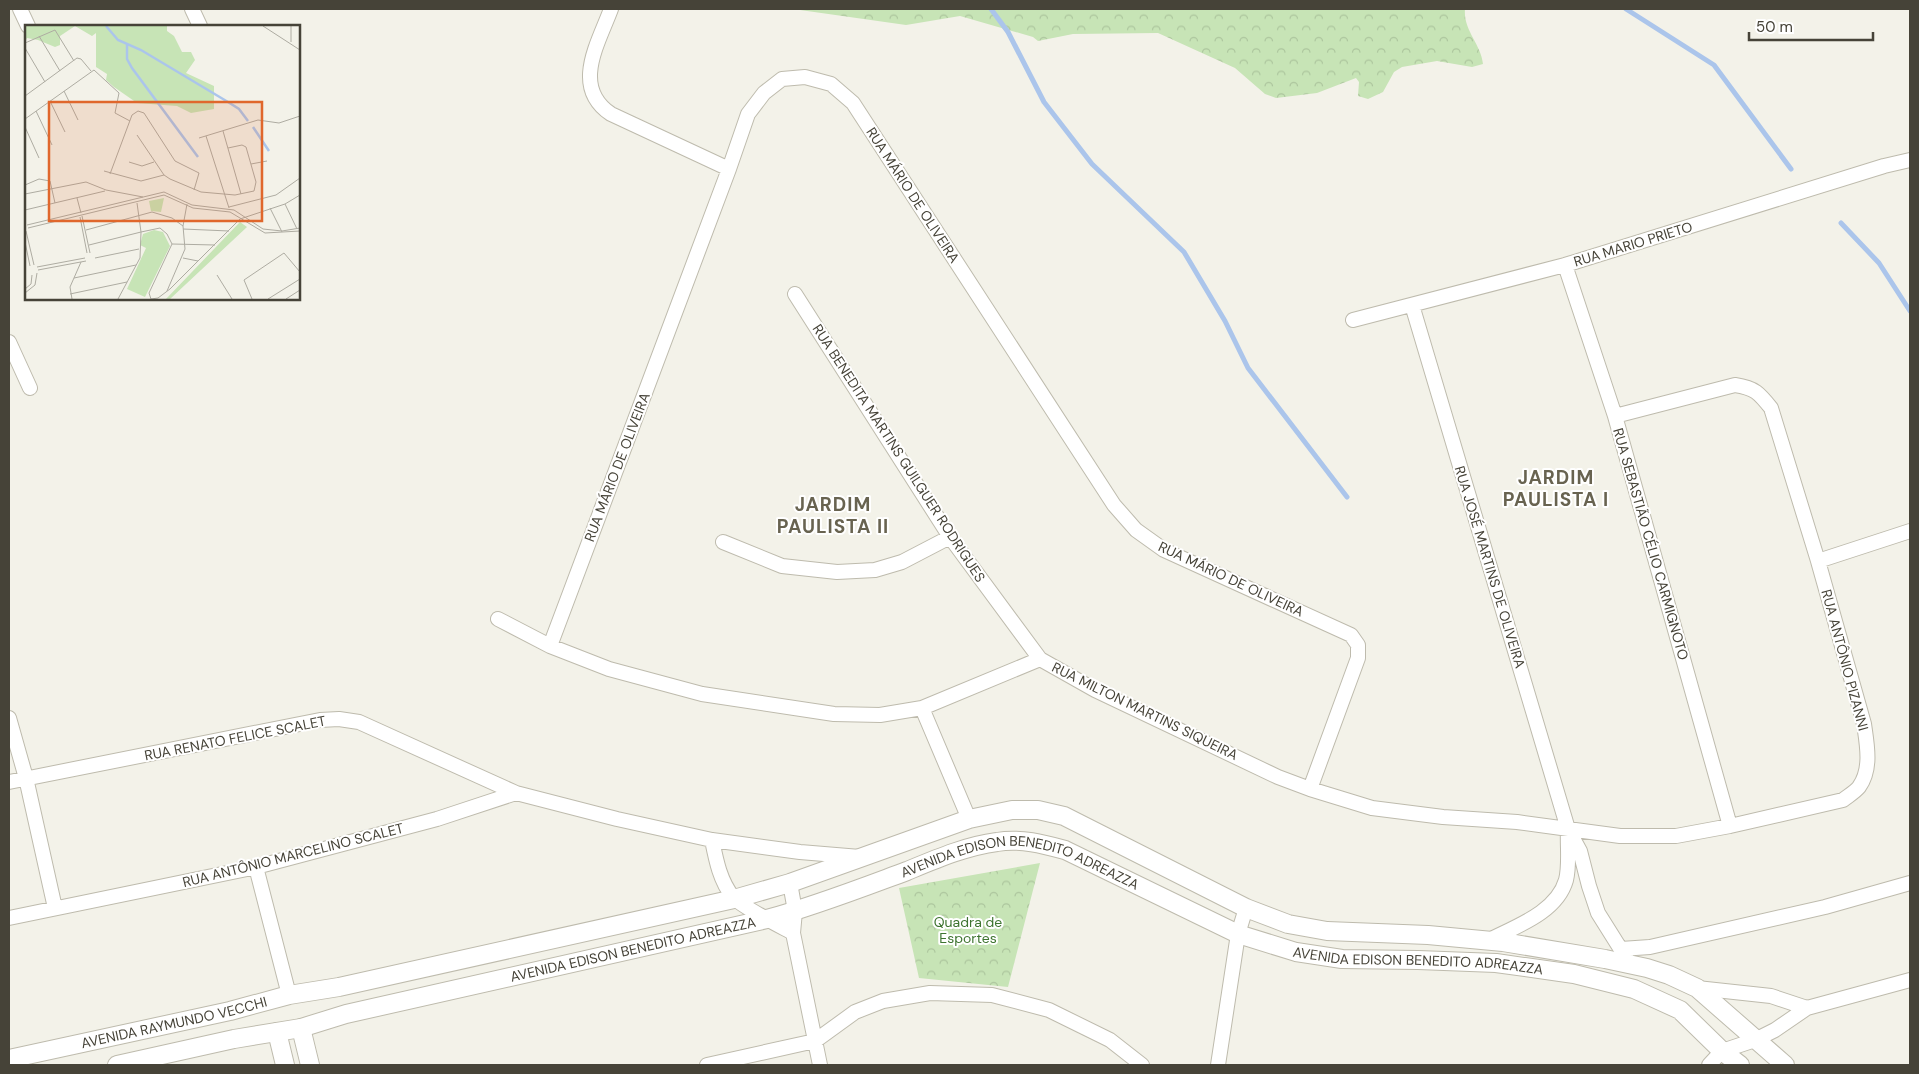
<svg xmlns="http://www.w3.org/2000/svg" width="1919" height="1074" font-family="'DM Sans',sans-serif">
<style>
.forest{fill:url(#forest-crowns)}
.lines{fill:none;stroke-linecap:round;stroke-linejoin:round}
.stream{stroke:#abc5eb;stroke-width:5}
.minor-casing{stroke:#bebbad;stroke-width:16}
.tertiary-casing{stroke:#bebbad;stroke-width:20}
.minor{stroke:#fff;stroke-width:14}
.tertiary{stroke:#fff;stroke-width:18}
.labels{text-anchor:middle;stroke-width:4;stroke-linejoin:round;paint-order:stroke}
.street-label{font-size:14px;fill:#464338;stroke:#fff}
.park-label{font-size:14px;fill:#3e7430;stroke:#fff}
.district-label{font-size:19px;font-weight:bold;letter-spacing:1px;fill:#686350;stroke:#fff}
.inset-river{fill:none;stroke:#abc5eb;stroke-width:2.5}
.inset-road{fill:none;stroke:#aeaca2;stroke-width:1}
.view{fill:#e0672c;fill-opacity:0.15;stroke:#e0672c;stroke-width:2.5}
.inset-edge{fill:none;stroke:#464338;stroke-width:2.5}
</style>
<defs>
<pattern id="forest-crowns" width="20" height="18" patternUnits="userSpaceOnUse" patternTransform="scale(1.25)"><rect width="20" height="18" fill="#c7e4b6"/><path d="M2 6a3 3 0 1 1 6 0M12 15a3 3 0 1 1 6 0" fill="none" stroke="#acc59d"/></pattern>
</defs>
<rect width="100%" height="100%" fill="#f3f2e9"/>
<!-- forest -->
<path class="forest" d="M793 9H1465C1463 30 1481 44 1483 64L1472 67 1437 61 1402 67 1394 72 1383 92 1368 99 1358 96 1359 82 1356 78 1317 93 1276 98 1265 94 1235 68 1158 33 1073 34 1038 41 1033 37 960 16 906 25Z
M1040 863 1008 987 919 978 899 888Z"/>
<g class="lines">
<!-- stream -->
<path class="stream" d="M991 9 1008 32 1044 102 1092 164 1184 252 1225 321 1248 368 1347 497
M1626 9 1714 65 1791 169
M1841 223 1879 263 1910 311"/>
<!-- minor casing -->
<g class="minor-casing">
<path id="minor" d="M20 9 28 26
M192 9 200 26
M611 9C598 44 571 87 611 114L729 169
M1565 265 1615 416 1730 826
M795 294 950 537 1040 659 1095 690 1278 777 1310 789 1372 808 1443 817 1517 822 1620 836H1676L1730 826 1843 800C1848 796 1855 792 1859 787 1872 769 1867 745 1864 724L1818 561 1771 408C1759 393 1755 388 1735 385L1615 416
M1412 305 1568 829 1580 851 1589 886 1598 913 1630 964
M1353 320 1565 265 1884 166 1910 160
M9 342 30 388
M723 542 782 566 837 572 875 570 902 562 950 537
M1818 561 1910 531
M498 619 550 646 609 669 702 694 834 714 880 715 922 708 1040 659
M550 646 729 169 748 114 764 93 782 79 805 77 831 84 853 103 1114 505 1136 530 1164 550 1351 635 1358 645V658L1310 789
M922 708 969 819
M9 718 26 778 55 908
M9 782 320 720 339 719 359 722 516 793 617 819 712 840 800 852 860 857
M712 840C716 860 720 881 733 897 742 907 780 926 793 933
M256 867 289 995
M790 883 795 911 793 933 820 1065
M9 918 256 867 437 819 516 793
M1489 940C1517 926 1557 912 1566 880 1570 865 1567 845 1568 830
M1621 949 1650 947 1825 907 1910 883
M1697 988 1771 996 1807 1008
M707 1065 815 1041 855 1012 883 1001 930 993 992 995 1049 1010 1110 1040 1142 1065
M1218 1065 1238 934 1246 908
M1709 1065 1722 1051 1755 1040 1775 1030 1807 1008 1910 980"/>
</g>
<!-- tertiary casing -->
<g class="tertiary-casing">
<g id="tertiary">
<path d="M301 1028 310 1065"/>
<path d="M277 1032 285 1065"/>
<path id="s1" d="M9 1059 230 1011 289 995 339 987 734 899 790 883 969 819 1012 810H1038L1064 816 1246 908 1288 924 1327 931 1428 935 1503 942 1605 959 1647 968 1669 975 1697 988 1785 1065"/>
<path id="s2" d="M117 1065 234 1039 301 1028 346 1014 767 919C815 906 861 888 907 871 936 859 966 846 997 842 1021 838 1043 844 1065 850L1238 934 1296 952 1342 959 1418 960 1496 963 1574 974 1634 989 1680 1010 1722 1051 1740 1065"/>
</g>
</g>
<!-- minor -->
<use href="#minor" class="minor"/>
<!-- tertiary -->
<use href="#tertiary" class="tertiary"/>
</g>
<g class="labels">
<!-- street labels -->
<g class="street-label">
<text transform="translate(913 195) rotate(57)" y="5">RUA MÁRIO DE OLIVEIRA</text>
<text transform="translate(1633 244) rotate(-17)" y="5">RUA MARIO PRIETO</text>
<text transform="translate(899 453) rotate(57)" y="5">RUA BENEDITA MARTINS GUILGUER RODRIGUES</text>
<text transform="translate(617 467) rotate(-69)" y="5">RUA MÁRIO DE OLIVEIRA</text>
<text transform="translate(1651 544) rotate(74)" y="5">RUA SEBASTIÃO CÉLIO CARMIGNOTO</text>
<text transform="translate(1490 567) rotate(73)" y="5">RUA JOSÉ MARTINS DE OLIVEIRA</text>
<text transform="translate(1231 579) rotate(25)" y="5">RUA MÁRIO DE OLIVEIRA</text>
<text transform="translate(1845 660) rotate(75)" y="5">RUA ANTÔNIO PIZANNI</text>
<text transform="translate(1145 711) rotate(26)" y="5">RUA MILTON MARTINS SIQUEIRA</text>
<text transform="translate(235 738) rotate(-11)" y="5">RUA RENATO FELICE SCALET</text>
<text transform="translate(293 855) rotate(-14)" y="5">RUA ANTÔNIO MARCELINO SCALET</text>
<text dy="5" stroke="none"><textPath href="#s2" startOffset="934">AVENIDA EDISON BENEDITO ADREAZZA</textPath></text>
<text dy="5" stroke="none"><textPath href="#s2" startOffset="529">AVENIDA EDISON BENEDITO ADREAZZA</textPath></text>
<text dy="5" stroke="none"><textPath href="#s2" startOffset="1354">AVENIDA EDISON BENEDITO ADREAZZA</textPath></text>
<text dy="5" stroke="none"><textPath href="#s1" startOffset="169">AVENIDA RAYMUNDO VECCHI</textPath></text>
</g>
<!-- park labels -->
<g class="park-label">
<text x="968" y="927">Quadra de<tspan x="968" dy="16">Esportes</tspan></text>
</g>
<!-- district labels -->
<g class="district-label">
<text x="1556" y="484">JARDIM<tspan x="1556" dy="22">PAULISTA I</tspan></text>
<text x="833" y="511">JARDIM<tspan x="833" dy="22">PAULISTA II</tspan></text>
</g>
</g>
<!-- overview -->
<g transform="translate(25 25)">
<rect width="275" height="275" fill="#f3f2e9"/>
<path d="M0 1H142V6L149 11 157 27H166L170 35 161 48 189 61V84L166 88 152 81 112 78 89 62 81 55 82 49 71 42V8L67 11 50 1 35 11V20L30 22 13 15 2 13 0 17ZM139 173 136 187 126 186 124 176ZM215 197 222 202 145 274H141ZM129 205 138 207 145 221 120 272 102 264 121 223 115 220 118 209Z" fill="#c7e4b6"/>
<path class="inset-river" d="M81 1 93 15 116 25 203 77 214 84 223 96M102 19V34L107 43 173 132M228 102 244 126"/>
<path class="inset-road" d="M238 1 275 25M266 1V17M14 11 35 46M0 18 30 5 49 36M0 23 20 57M39 66 53 95M0 71 52 33 56 34 66 46M25 76 40 107M11 86 27 120M0 94 69 45 94 68 90 88 105 96M0 102 14 133M198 106 216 169M112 110 139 150 145 154 176 167 210 170 229 166 231 157 221 122 217 120 203 123M181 111 204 183M174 113 233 95 254 98 275 91M104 137 117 141 129 137M226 139 242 136M79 146 116 156 139 150M85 149 107 90 113 86 119 88 150 136 174 148 169 165M0 160 14 154 25 156 30 178M0 169 61 157 81 165 118 172M52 173 56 188M260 179 272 204M204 182 251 170 275 153M245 183 257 207M0 185 80 166M57 191 65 228M55 192 62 228M2 200 139 167 167 180 209 185 238 204 257 206 275 203M158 201 162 179M3 203 139 170 168 183 205 187 240 208 275 206M158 204 204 206M61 205 127 187 147 193 158 201 160 224 142 266M1 206 9 240M0 217 5 241M147 219 124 268 126 274 133 273 145 264 215 194 260 179 275 170M147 219 190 220M64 220 116 207 112 178M70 233 114 224M158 233 173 236M12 242 60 233M13 245 61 236M192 250 207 274M49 253 111 240M0 264 6 259 7 250M0 268 10 260 12 248M45 269 102 257M47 274 45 262 56 237M93 274 115 233 116 207 135 203 142 209 147 219M227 274 219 255 259 228 275 247M243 274 275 254M261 274 275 265"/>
<path class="view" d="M24 77H237V196H24Z"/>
<rect width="275" height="275" class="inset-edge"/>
</g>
<!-- border -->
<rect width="1919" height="1074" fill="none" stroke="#464338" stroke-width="20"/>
<!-- scale -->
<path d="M1749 32v8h124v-8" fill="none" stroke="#464338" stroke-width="2.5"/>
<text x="1756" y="32" font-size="15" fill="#464338" stroke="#ffffff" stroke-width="4" paint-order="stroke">50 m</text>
</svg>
